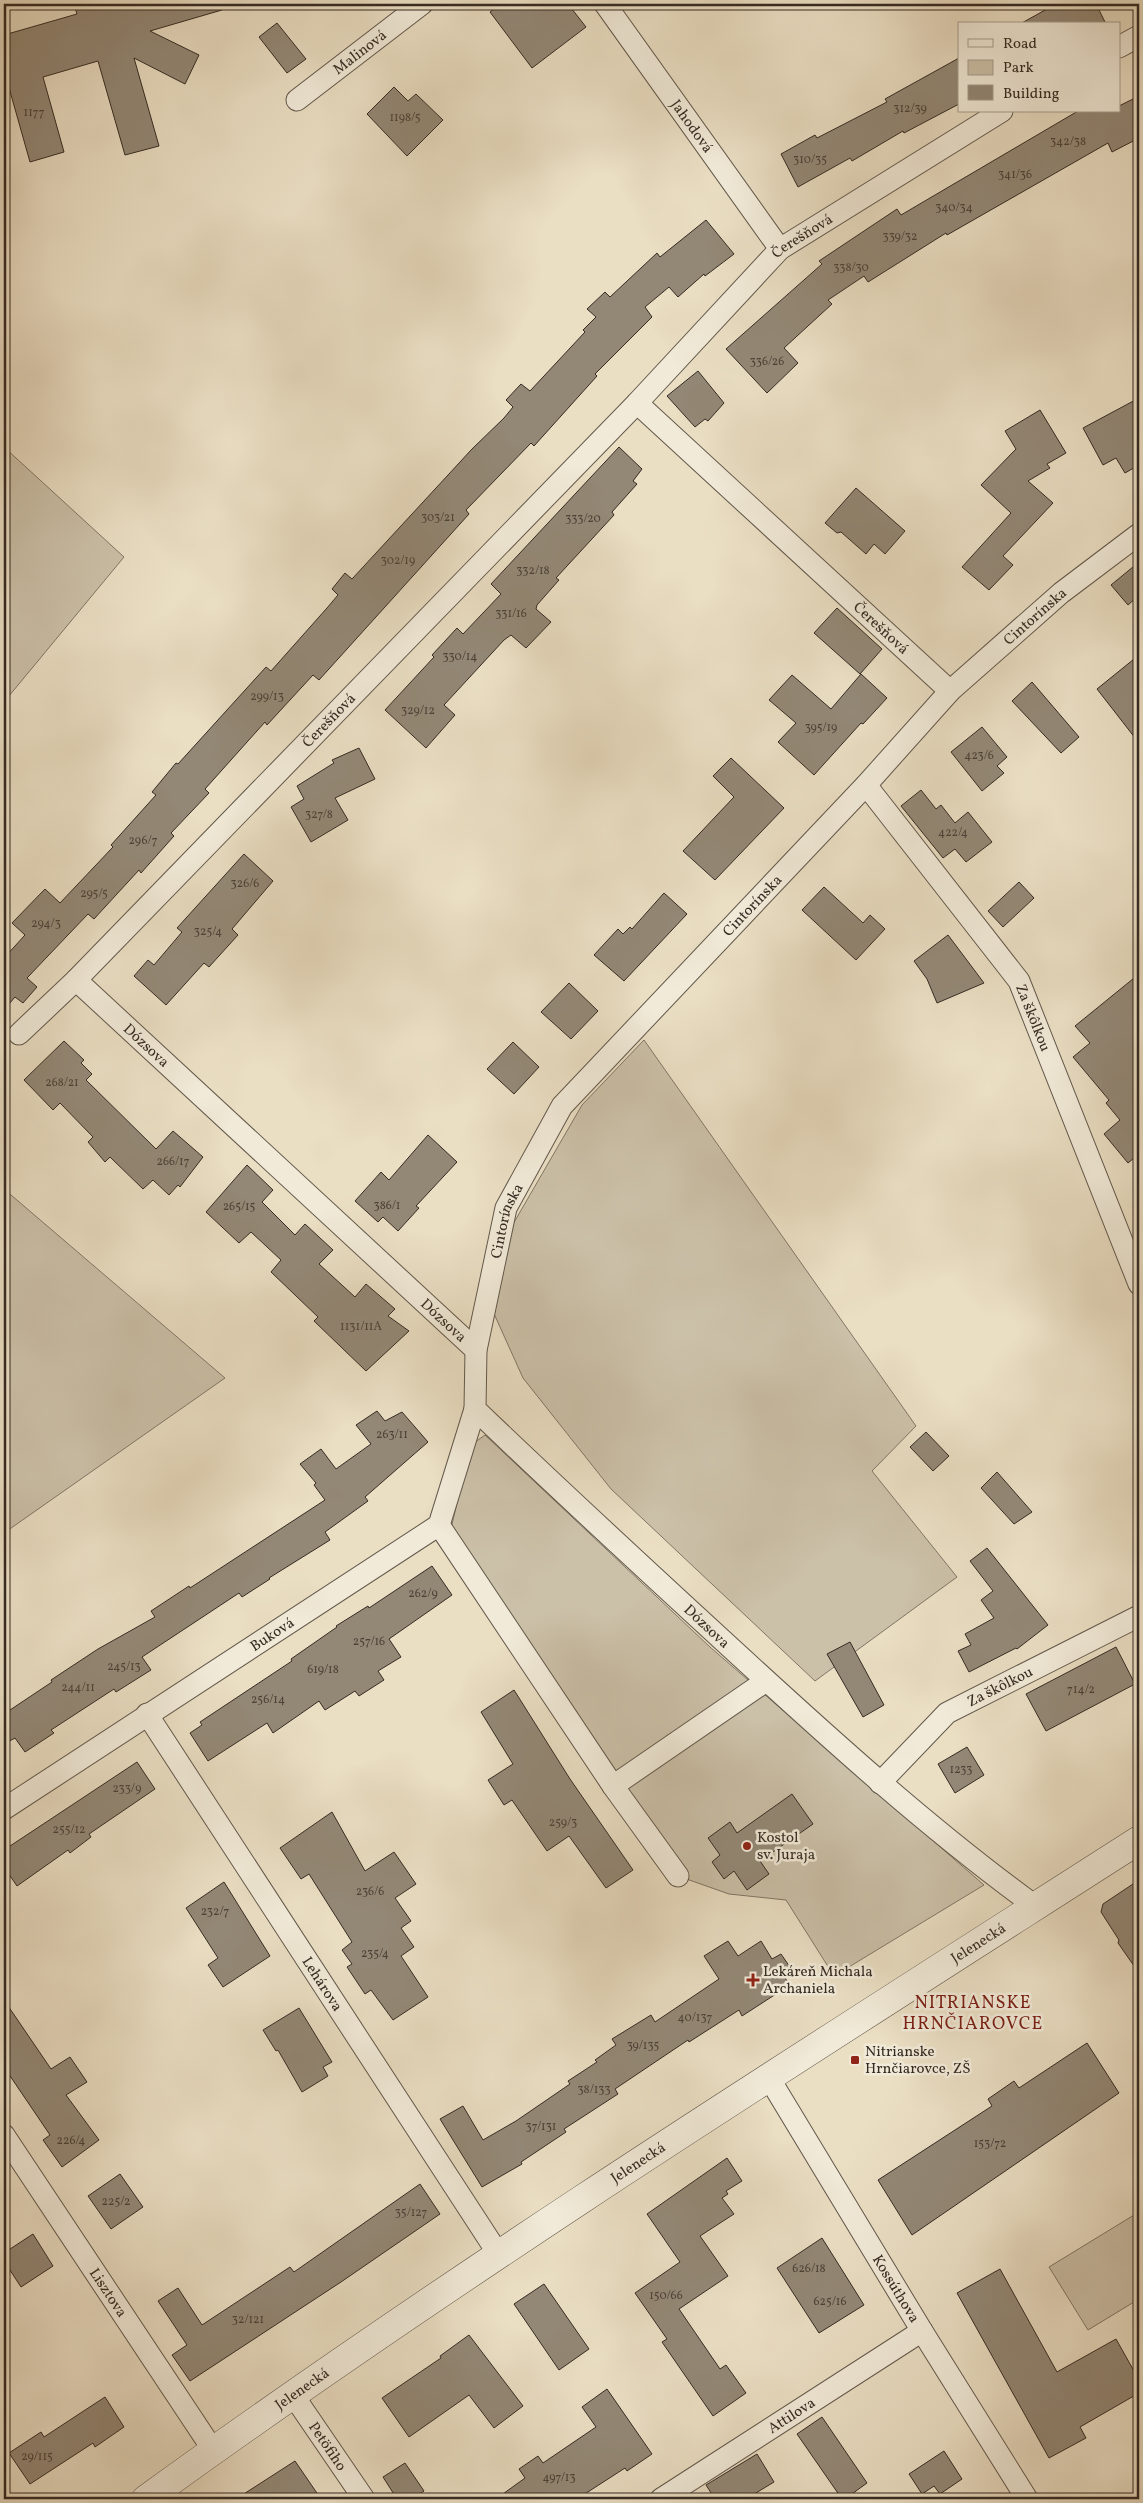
<svg xmlns="http://www.w3.org/2000/svg" width="1143" height="2503" font-family="Vollkorn,serif">
<style>
.green{fill:#cbc0a8;stroke:#807666}
.building{fill:#938876;stroke:#352b23}
.lines{fill:none;stroke-linecap:round;stroke-linejoin:round}
.minor-casing{stroke:#62584b;stroke-width:23}
.tertiary-casing{stroke:#62584b;stroke-width:29}
.minor{stroke:#f1ead8;stroke-width:21}
.tertiary{stroke:#f1ead8;stroke-width:28}
.poi-dot{fill:#8f2418;stroke:#f1ead8;stroke-width:2}
.labels{text-anchor:middle;stroke-width:5;stroke-linejoin:round;paint-order:stroke}
.number-label{font-size:12px;fill:#4c4238}
.street-label{font-size:15px;fill:#352b23;stroke:#f1ead8}
.poi-label{font-size:15px;fill:#352b23;stroke:#f1ead8;text-anchor:start}
.quarter-label{font-size:18px;letter-spacing:1px;fill:#7a1f14;stroke:#f1ead8}
</style>
<rect width="100%" height="100%" fill="#eadec3"/>
<filter id="stains"><feTurbulence type="fractalNoise" baseFrequency=".004" numOctaves="4"/><feColorMatrix values="0 0 0 0 .2 0 0 0 0 .09 0 0 0 0 .02 0 0 0 .5 -.17"/></filter>
<radialGradient id="worn" r=".72"><stop offset=".6" stop-color="#630" stop-opacity="0"/><stop offset="1" stop-color="#630" stop-opacity=".3"/></radialGradient>
<!-- green -->
<path class="green" d="M4 447 124 557 4 702Z
M644 1040 916 1426 872 1471 957 1577 815 1681 611 1489 523 1378 491 1307 498 1250 582 1105Z
M4 1189 225 1378 4 1533Z
M485 1435 710 1647 984 1885 834 1976 786 1900 729 1894 678 1876 448 1541 471 1445Z
M1139 2212V2299L1088 2330 1049 2267Z"/>
<!-- building -->
<path class="building" d="M74 4H222V10L150 31 199 55 185 84 134 58 159 146 125 155 98 61 43 77 64 152 30 162 4 70V35L77 14Z
M500 4H568L586 27 532 68 490 12Z
M1056 4H1096L1106 24H1020Z
M277 23 306 59 287 73 259 37Z
M959 58V104L904 133 903 131 852 161 850 158 798 187 781 154 815 135 817 138 887 102 885 99Z
M394 87 408 101 416 94 443 120 407 156 367 114Z
M1139 96V138L1112 152 1108 143 947 235 946 233 868 282 864 276 828 300 832 304 784 348 798 363 767 393 726 349 822 264 819 261 897 209 901 215 1078 111H1119V106Z
M706 220 734 254 705 276 704 274 678 297 669 287 645 307 652 317 595 374 597 376 534 446 531 443 466 510 469 514 319 680 313 675 267 725 265 722 205 789 209 793 171 833 174 836 141 873 139 870 94 919 88 914 27 978 37 987 23 1003 15 997 4 1010V956L5 957 25 935 12 923 45 889 60 903 113 847 111 845 156 795 152 792 176 763 178 764 266 667 271 671 327 608 338 595 332 589 345 573 352 579 472 449 504 418 513 407 506 400 521 384 530 391 585 332 583 330 596 317 587 309 605 292 610 297 657 253 660 257Z
M698 371 724 403 708 421 705 419 695 427 667 396Z
M1139 398V465L1125 473 1116 458 1103 465 1083 428Z
M1040 410 1066 453 1047 464 1050 468 1028 481 1053 503 1003 556 1013 565 989 590 962 567 1011 513 981 485 1016 449 1005 431Z
M619 447 642 469 633 481 637 484 612 512 614 515 556 578 559 580 537 605 536 609 551 622 526 648 511 635 504 640 444 705 455 715 426 748 385 710 434 657 432 655 457 628 463 634 501 594 491 584Z
M856 488 905 531 885 554 874 544 866 554 841 532 837 533 825 523Z
M1139 562V595L1128 605 1111 585Z
M837 608 882 649 860 674 814 633Z
M1139 655V743L1097 689Z
M861 674 887 698 863 724 861 723 814 775 778 742 796 723 769 700 792 675 831 709Z
M1032 682 1079 737 1061 753 1012 701Z
M982 727 1007 757 997 766 1004 773 982 791 951 752Z
M359 748 375 779 335 798 348 820 311 842 291 807 304 799 297 786 334 763 332 760Z
M731 758 784 808 715 880 683 851 734 797 713 776Z
M921 790 936 809 941 805 955 823 968 812 992 842 966 862 955 849 943 858 901 806Z
M244 854 273 881 232 929 238 935 209 967 204 963 166 1005 134 976 148 960 154 965 182 932 177 928Z
M1019 882 1034 898 1003 927 988 911Z
M824 887 863 923 870 915 885 929 856 960 802 910Z
M664 893 687 914 624 981 594 955 618 929 623 934 630 927 632 929Z
M948 935 984 983 937 1003 927 979 914 961Z
M1139 974V1154L1128 1163 1104 1134 1120 1120 1106 1103 1109 1100 1073 1057 1090 1043 1075 1026Z
M569 983 598 1011 571 1039 541 1012Z
M64 1041 84 1060 81 1063 92 1074 86 1080 156 1149 173 1131 203 1157 180 1187 178 1185 169 1195 153 1180 143 1189 110 1157 105 1162 88 1142 93 1137 60 1103 53 1110 24 1080Z
M513 1042 539 1067 514 1094 487 1069Z
M428 1135 457 1162 416 1206 419 1208 398 1231 383 1217 378 1222 355 1201 381 1172 389 1180Z
M247 1165 273 1190 262 1202 295 1235 305 1224 333 1250 319 1264 355 1297 366 1284 395 1309 388 1316 409 1331 366 1371 314 1321 318 1317 271 1272 281 1260 251 1232 239 1243 206 1212Z
M377 1411 385 1421 402 1412 428 1442 365 1497 368 1501 325 1532 330 1540 269 1578 270 1579 242 1597 239 1593 142 1657 151 1670 116 1692 114 1689 51 1730 54 1733 25 1752 15 1738 4 1744V1714L52 1682 51 1680 98 1649 155 1617 151 1611 189 1586 190 1588 325 1500 314 1485 316 1483 300 1464 321 1449 336 1469 371 1444 356 1425Z
M926 1432 949 1456 933 1471 910 1447Z
M997 1472 1032 1512 1014 1524 981 1488Z
M987 1548 1048 1625 1017 1649 1016 1648 969 1672 958 1651 971 1645 965 1634 994 1618 981 1600 993 1591 970 1561Z
M432 1566 452 1595 389 1639 401 1657 378 1671 384 1680 359 1696 355 1691 325 1710 319 1701 273 1733 267 1723 208 1761 190 1733 202 1725 200 1722 292 1661 291 1659 337 1627 336 1626 368 1606 369 1608Z
M850 1642 884 1705 863 1717 827 1654Z
M1116 1647 1135 1684 1046 1731 1026 1694Z
M514 1690 570 1779 633 1870 606 1888 569 1836 547 1851 512 1800 504 1805 488 1780 513 1764 481 1712Z
M967 1747 984 1775 955 1793 938 1764Z
M137 1762 155 1789 89 1834 91 1837 70 1853 68 1850 17 1886 4 1867V1850Z
M792 1794 813 1824 760 1861 769 1874 747 1890 734 1871 724 1879 712 1862 720 1855 708 1838 730 1822 737 1833Z
M332 1812 365 1871 394 1852 416 1884 395 1898 411 1921 401 1928 414 1947 401 1956 428 1997 393 2020 371 1990 365 1994 347 1967 352 1964 342 1950 352 1942 309 1874 301 1879 280 1848Z
M1139 1880V1973L1118 1943 1119 1940 1101 1912 1103 1904Z
M224 1882 270 1956 223 1987 208 1965 218 1958 186 1908Z
M728 1941 738 1956 761 1941 772 1959 781 1954 792 1970 783 1975 790 1985 742 2016 739 2010 689 2042 688 2040 615 2089 618 2094 564 2129 566 2132 521 2162 522 2164 482 2187 440 2119 463 2106 483 2140 516 2121 570 2084 568 2081 597 2062 595 2060 616 2045 612 2039 651 2015 655 2022 719 1979 704 1956Z
M4 2000 51 2069 70 2057 87 2082 66 2095 99 2140 62 2167 43 2140 50 2135 4 2067Z
M299 2008 332 2062 323 2067 328 2076 302 2092 278 2050 276 2051 263 2030Z
M1087 2043 1119 2093 912 2235 878 2180 992 2106 988 2099 1014 2081 1019 2088Z
M727 2158 742 2181 726 2191 728 2194 722 2198 734 2214 700 2236 728 2276 679 2309 720 2369 726 2365 746 2393 713 2416 662 2342 667 2339 635 2293 680 2262 647 2214Z
M120 2174 143 2207 111 2229 88 2196Z
M420 2184 440 2214 341 2282 190 2381 172 2355 187 2345 158 2301 178 2288 202 2325 290 2267 294 2272Z
M33 2234 53 2266 21 2287 4 2261V2253Z
M822 2238 864 2305 819 2333 777 2268Z
M1000 2269 1057 2372 1116 2339 1139 2380V2393L1080 2427 1086 2438 1049 2458 957 2293Z
M544 2284 589 2349 559 2370 514 2304Z
M469 2335 523 2406 494 2428 469 2395 409 2437 382 2398 441 2358 440 2356Z
M607 2389 652 2454 627 2471 625 2468 577 2499H496L525 2478 519 2469 538 2456 543 2463 596 2427 582 2407Z
M105 2397 124 2427 95 2447 93 2443 30 2484 9 2453 41 2432 44 2437Z
M822 2417 867 2483 845 2499H842L797 2434Z
M944 2451 962 2479 940 2494 934 2486 922 2494 909 2474Z
M757 2454 774 2482 746 2499H715L706 2485Z
M295 2461 321 2499H236Z
M405 2463 424 2491 412 2499H397L383 2477Z"/>
<g class="lines">
<!-- minor casing -->
<g class="minor-casing">
<g id="minor">
<path id="s1" d="M605 4 780 249"/>
<path d="M1119 47 1139 36"/>
<path id="s2" d="M297 100 422 4"/>
<path id="s3" d="M637 403 950 691"/>
<path id="s4" d="M866 785 1019 981 1139 1284"/>
<path id="s5" d="M76 980 476 1350"/>
<path id="s6" d="M19 1034 76 980 637 403 780 249 1002 111"/>
<path d="M439 1525 613 1786 678 1876"/>
<path id="s7" d="M147 1714 499 2255"/>
<path id="s8" d="M880 1783 947 1713 1139 1616"/>
<path d="M613 1786 766 1681"/>
<path id="s9" d="M4 1809 439 1525 475 1409"/>
<path id="s10" d="M1035 1906C928 1828 829 1738 731 1648 645 1569 559 1490 475 1409L476 1350 506 1208 562 1106 866 785 950 691 1061 593 1139 534"/>
<path id="s11" d="M769 2078 922 2331 1027 2499"/>
<path id="s12" d="M4 2135 213 2450"/>
<path id="s13" d="M293 2395 364 2499"/>
<path id="s14" d="M661 2499 922 2331"/>
</g>
</g>
<!-- tertiary casing -->
<g class="tertiary-casing">
<g id="tertiary">
<path id="s15" d="M146 2499C468 2266 805 2054 1139 1840"/>
</g>
</g>
<!-- minor -->
<use href="#minor" class="minor"/>
<!-- tertiary -->
<use href="#tertiary" class="tertiary"/>
</g>
<!-- markers -->
<g class="poi-dot">
<circle cx="747" cy="1846" r="5"/>
<path d="M750.5 1972.5h5v5h5v5h-5v5h-5v-5h-5v-5h5z"/>
<rect x="850" y="2055" width="10" height="10" rx="2.5"/>
</g>
<g class="labels">
<!-- number labels -->
<g class="number-label">
<text x="910" y="112">312/39</text>
<text x="34" y="116">1177</text>
<text x="405" y="121">1198/5</text>
<text x="1068" y="145">342/38</text>
<text x="810" y="163">310/35</text>
<text x="1015" y="178">341/36</text>
<text x="954" y="211">340/34</text>
<text x="900" y="240">339/32</text>
<text x="851" y="271">338/30</text>
<text x="767" y="365">336/26</text>
<text x="438" y="521">303/21</text>
<text x="583" y="522">333/20</text>
<text x="398" y="564">302/19</text>
<text x="533" y="574">332/18</text>
<text x="511" y="617">331/16</text>
<text x="460" y="660">330/14</text>
<text x="267" y="700">299/13</text>
<text x="418" y="714">329/12</text>
<text x="821" y="731">395/19</text>
<text x="979" y="759">423/6</text>
<text x="319" y="818">327/8</text>
<text x="953" y="836">422/4</text>
<text x="143" y="844">296/7</text>
<text x="245" y="887">326/6</text>
<text x="94" y="897">295/5</text>
<text x="46" y="927">294/3</text>
<text x="208" y="935">325/4</text>
<text x="62" y="1086">268/21</text>
<text x="173" y="1165">266/17</text>
<text x="387" y="1209">386/1</text>
<text x="239" y="1210">265/15</text>
<text x="361" y="1330">1131/11A</text>
<text x="392" y="1438">263/11</text>
<text x="423" y="1597">262/9</text>
<text x="369" y="1645">257/16</text>
<text x="124" y="1670">245/13</text>
<text x="323" y="1673">619/18</text>
<text x="78" y="1691">244/11</text>
<text x="1081" y="1693">714/2</text>
<text x="268" y="1703">256/14</text>
<text x="961" y="1773">1233</text>
<text x="127" y="1792">233/9</text>
<text x="563" y="1826">259/3</text>
<text x="69" y="1833">255/12</text>
<text x="370" y="1895">236/6</text>
<text x="215" y="1915">232/7</text>
<text x="375" y="1957">235/4</text>
<text x="695" y="2021">40/137</text>
<text x="643" y="2049">39/135</text>
<text x="594" y="2093">38/133</text>
<text x="541" y="2130">37/131</text>
<text x="71" y="2144">226/4</text>
<text x="990" y="2147">153/72</text>
<text x="116" y="2205">225/2</text>
<text x="411" y="2216">35/127</text>
<text x="809" y="2272">626/18</text>
<text x="666" y="2299">150/66</text>
<text x="830" y="2305">625/16</text>
<text x="248" y="2323">32/121</text>
<text x="37" y="2460">29/115</text>
<text x="559" y="2481">497/13</text>
</g>
<!-- street labels -->
<g class="street-label">
<text dy="5" stroke="none"><textPath href="#s2" startOffset="79">Malinová</textPath></text>
<text dy="5" stroke="none"><textPath href="#s1" startOffset="150">Jahodová</textPath></text>
<text dy="5" stroke="none"><textPath href="#s6" startOffset="1119">Čerešňová</textPath></text>
<text dy="5" stroke="none"><textPath href="#s10" startOffset="1751">Cintorínska</textPath></text>
<text dy="5" stroke="none"><textPath href="#s3" startOffset="332">Čerešňová</textPath></text>
<text dy="5" stroke="none"><textPath href="#s6" startOffset="441">Čerešňová</textPath></text>
<text dy="5" stroke="none"><textPath href="#s10" startOffset="1346">Cintorínska</textPath></text>
<text dy="5" stroke="none"><textPath href="#s4" startOffset="288">Za škôlkou</textPath></text>
<text dy="5" stroke="none"><textPath href="#s5" startOffset="96">Dózsova</textPath></text>
<text dy="5" stroke="none"><textPath href="#s10" startOffset="941">Cintorínska</textPath></text>
<text dy="5" stroke="none"><textPath href="#s5" startOffset="501">Dózsova</textPath></text>
<text transform="translate(707 1626) rotate(43)" y="5">Dózsova</text>
<text dy="5" stroke="none"><textPath href="#s9" startOffset="320">Buková</textPath></text>
<text dy="5" stroke="none"><textPath href="#s8" startOffset="156">Za škôlkou</textPath></text>
<text dy="5" stroke="none"><textPath href="#s15" startOffset="1001">Jelenecká</textPath></text>
<text dy="5" stroke="none"><textPath href="#s7" startOffset="322">Lehárova</textPath></text>
<text dy="5" stroke="none"><textPath href="#s15" startOffset="596">Jelenecká</textPath></text>
<text dy="5" stroke="none"><textPath href="#s11" startOffset="246">Kossúthova</textPath></text>
<text dy="5" stroke="none"><textPath href="#s12" startOffset="189">Lisztova</textPath></text>
<text dy="5" stroke="none"><textPath href="#s15" startOffset="191">Jelenecká</textPath></text>
<text dy="5" stroke="none"><textPath href="#s14" startOffset="155">Attilova</textPath></text>
<text dy="5" stroke="none"><textPath href="#s13" startOffset="62">Petöfiho</textPath></text>
</g>
<!-- poi labels -->
<g class="poi-label">
<text x="757" y="1842">Kostol<tspan x="757" dy="17">sv. Juraja</tspan></text>
<text x="763" y="1976">Lekáreň Michala<tspan x="763" dy="17">Archaniela</tspan></text>
<text x="865" y="2056">Nitrianske<tspan x="865" dy="17">Hrnčiarovce, ZŠ</tspan></text>
</g>
<!-- quarter labels -->
<g class="quarter-label">
<text x="973" y="2008">NITRIANSKE<tspan x="973" dy="21">HRNČIAROVCE</tspan></text>
</g>
</g>
<!-- margin -->
<rect width="1143" height="2503" fill="none" stroke="#eadec3" stroke-width="20"/>
<rect x="5" y="5" width="1133" height="2493" fill="none" stroke="#352b23" stroke-width="2.5"/>
<rect x="10" y="10" width="1123" height="2483" fill="none" stroke="#352b23"/>
<!-- legend -->
<rect x="958" y="22" width="162" height="90" fill="#f1ead8" stroke="#a69e90"/>
<rect x="968" y="39" width="25" height="8" fill="#f1ead8" stroke="#a69e90"/>
<text x="1003" y="48" font-size="15" fill="#352b23">Road</text>
<rect x="968" y="60" width="25" height="15" fill="#cbc0a8" stroke="#a69e90"/>
<text x="1003" y="72" font-size="15" fill="#352b23">Park</text>
<rect x="968" y="85" width="25" height="15" fill="#938876" stroke="#a69e90"/>
<text x="1003" y="98" font-size="15" fill="#352b23">Building</text>
<rect width="100%" height="100%" filter="url(#stains)"/>
<rect width="100%" height="100%" fill="url(#worn)"/>
</svg>
